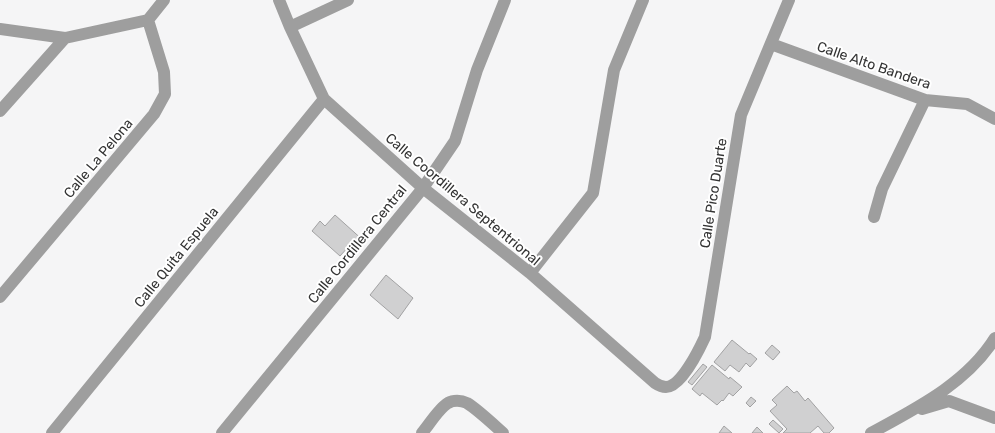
<svg xmlns="http://www.w3.org/2000/svg" width="995" height="433" font-family="Rubik,sans-serif">
<style>
.building{fill:#d0d0d1;stroke:#a2a2a3}
.lines{fill:none;stroke-linecap:round;stroke-linejoin:round}
.street{stroke:#9e9e9e;stroke-width:12}
.labels{text-anchor:middle;stroke-width:4;stroke-linejoin:round;paint-order:stroke}
.street-label{font-size:14px;fill:#343434;stroke:#fff}
</style>
<rect width="100%" height="100%" fill="#f5f5f6"/>
<!-- building -->
<path class="building" d="M335 215 365 242 357 251 350 245 340 256 312 231 320 221 325 226Z
M386 275 413 298 398 319 370 295Z
M732 340 749 354 750 353 757 359 750 367 746 363 739 372 730 365 725 371 714 362Z
M772 345 780 352 773 360 765 353Z
M703 364 707 367 692 385 688 382Z
M712 365 729 379 730 377 742 387 733 396 729 393 723 401 722 400 717 405 702 393 700 396 692 389Z
M787 386 794 393 797 391 805 401 808 398 834 428 829 433H824L818 426 810 433H783L787 429 770 411 777 405 772 400Z
M751 397 756 401 750 407 746 403Z
M773 420 783 429 779 433 769 424Z
M724 426 732 433H719Z
M757 427 763 433H752Z"/>
<g class="lines">
<!-- street -->
<path class="street" d="M279 0 290 27 324 99 423 188 530 273 655 383C658 385 662 387 666 387 681 387 699 350 705 337L741 115 789 0
M148 20 164 0
M290 27 348 0
M0 29 65 38
M771 44 925 100 967 104 995 119
M0 111 65 38 148 20
M874 217 882 189 925 100
M530 273 593 193 614 70 643 0
M0 297 154 114 165 94 164 72 148 20
M922 409 949 401 995 418
M52 433 324 99
M222 433 423 188 455 141 477 70 505 0
M422 433C429 425 439 408 448 403 453 400 461 400 467 403 477 409 494 425 503 433
M871 433C917 408 967 383 995 338"/>
</g>
<g class="labels">
<!-- street labels -->
<g class="street-label">
<text transform="translate(874 65) rotate(19)" y="5">Calle Alto Bandera</text>
<text transform="translate(98 158) rotate(-50)" y="5">Calle La Pelona</text>
<text transform="translate(713 193) rotate(-81)" y="5">Calle Pico Duarte</text>
<text transform="translate(463 199) rotate(40)" y="5">Calle Coordillera Septentrional</text>
<text transform="translate(357 244) rotate(-51)" y="5">Calle Cordillera Central</text>
<text transform="translate(176 257) rotate(-51)" y="5">Calle Quita Espuela</text>
</g>
</g>
</svg>
